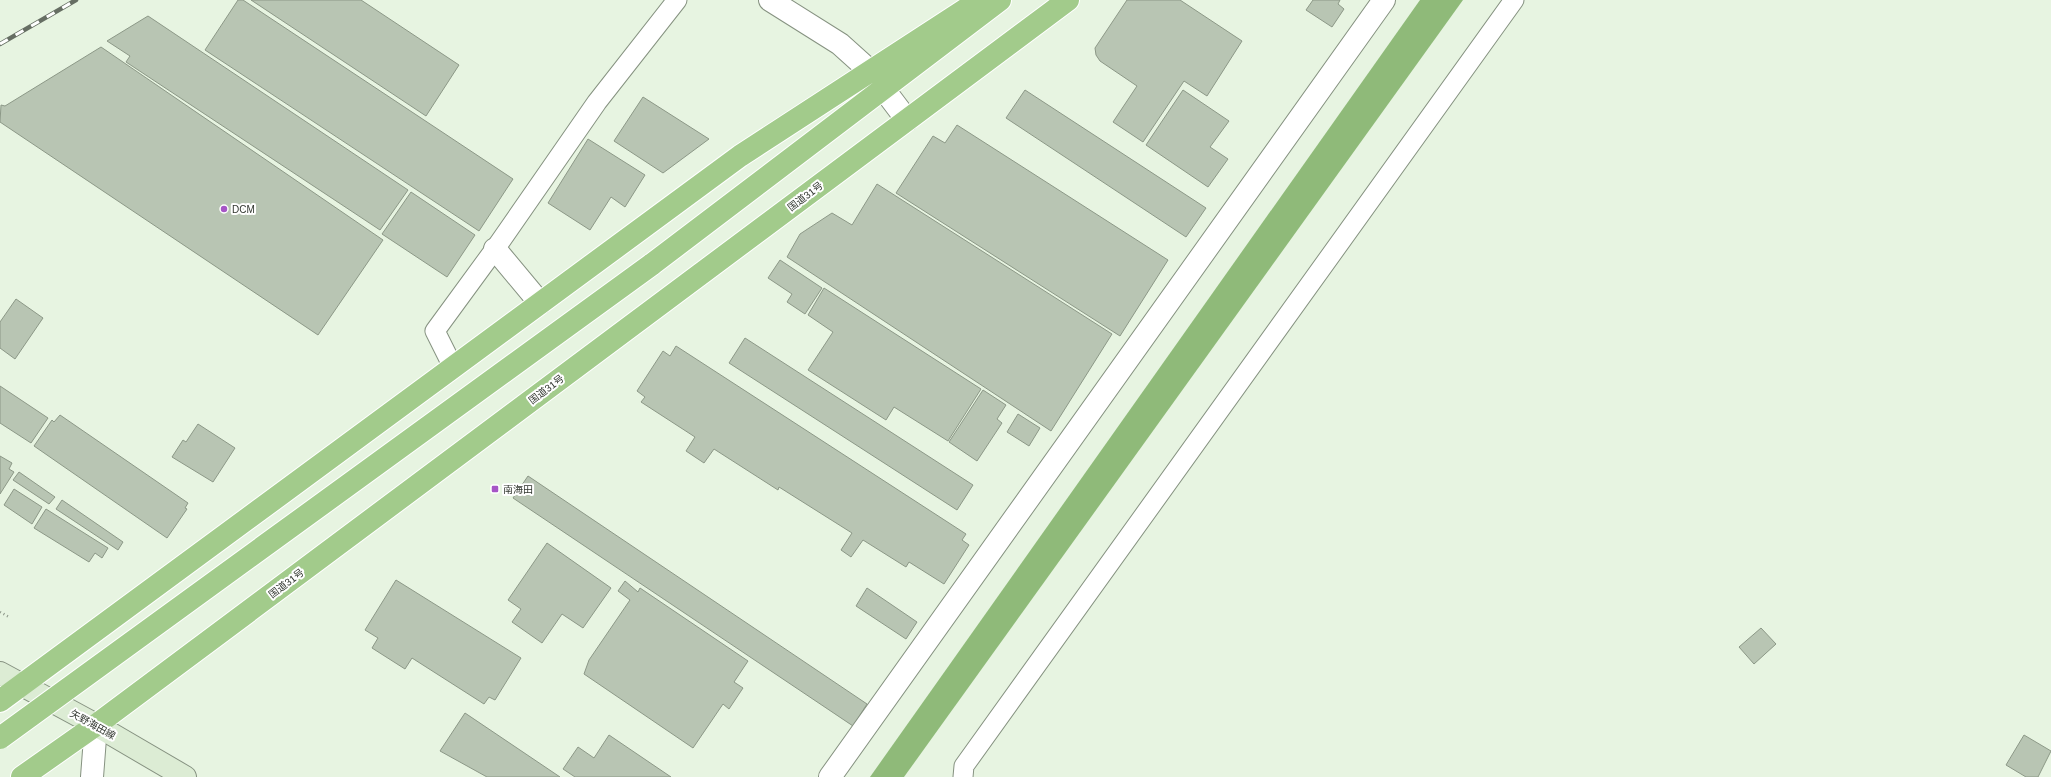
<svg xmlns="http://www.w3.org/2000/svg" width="2051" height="777" font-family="Arial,'Noto Sans JP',sans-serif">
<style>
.water{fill:#8fba79}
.building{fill:#b8c5b3;stroke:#8c9887}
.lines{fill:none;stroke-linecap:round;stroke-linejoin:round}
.service-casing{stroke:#869281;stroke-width:21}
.minor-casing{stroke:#869281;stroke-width:24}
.secondary-casing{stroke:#869281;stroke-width:24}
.trunk-casing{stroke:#fff;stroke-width:24}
.path{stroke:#8b9487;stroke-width:2.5;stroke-dasharray:1 3;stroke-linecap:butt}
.service{stroke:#fff;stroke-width:19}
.minor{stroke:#fff;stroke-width:22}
.secondary{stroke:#dcecd4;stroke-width:22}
.trunk{stroke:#a2cb8b;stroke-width:22}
.rail-casing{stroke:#666e63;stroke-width:4.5}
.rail{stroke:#fff;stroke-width:3;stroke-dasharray:9;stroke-linecap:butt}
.trunk-bridge-casing{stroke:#fff;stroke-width:24;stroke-linecap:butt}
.trunk-bridge{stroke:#a2cb8b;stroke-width:22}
.poi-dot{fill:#a655c6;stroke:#fff;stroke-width:1.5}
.labels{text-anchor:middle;stroke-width:4;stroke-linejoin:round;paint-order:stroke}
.street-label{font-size:10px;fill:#30352e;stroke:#fff}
.poi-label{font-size:10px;fill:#30352e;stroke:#fff;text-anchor:start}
</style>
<rect width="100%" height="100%" fill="#e7f4e1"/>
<!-- water -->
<path class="water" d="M1420 0H1463L904 777H870Z"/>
<!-- building -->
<path class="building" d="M238 0H243L513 179 479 231 205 50Z
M251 0H361L459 65 426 116Z
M1127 0H1180L1242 41 1207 96 1184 81 1143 142 1113 122 1137 86 1100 61 1096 55 1095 48Z
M1313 0H1340L1338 4 1344 9 1332 27 1306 10Z
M148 16 408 190 380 230 126 62 130 56 107 41Z
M101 47 383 240 318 335 0 122 1 105 5 106Z
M1025 90 1206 208 1186 237 1006 118Z
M1183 90 1229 121 1210 147 1228 159 1208 187 1146 145Z
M643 97 709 139 663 173 614 141Z
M957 125 1168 260 1120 336 896 193 933 136 945 143Z
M588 139 645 175 625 207 611 197 590 230 548 203Z
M877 184 1112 334 1051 431 787 257 800 234 832 213 852 225Z
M411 192 475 235 447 277 382 234Z
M780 260 822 288 805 314 787 302 792 294 768 278Z
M824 288 981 389 948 441 894 407 886 420 808 370 833 332 808 315Z
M16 299 43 318 15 359 0 348V322Z
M745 338 973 485 957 510 729 363Z
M676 346 966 534 962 540 969 545 944 584 909 562 906 567 863 540 851 557 841 550 852 533 779 487 778 490 714 449 704 463 686 451 695 437 641 402 645 397 637 391 663 351 670 356Z
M0 386 48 418 31 443 0 423Z
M983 390 1006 405 997 419 1002 423 977 461 949 442Z
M1018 414 1040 428 1029 446 1007 432Z
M60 415 188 503 185 508 187 509 167 538 34 446 52 420 54 422Z
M198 424 235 448 213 482 172 457 183 440 186 442Z
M0 456 12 463 9 469 14 472 0 494Z
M19 472 55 497 49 504 13 480Z
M528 476 867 704 853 726 513 498Z
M14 489 42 507 32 524 4 505Z
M62 500 123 542 118 550 56 509Z
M46 509 108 548 102 558 95 553 89 562 34 528Z
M547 543 611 588 583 628 562 614 542 643 512 622 521 609 508 600Z
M396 580 521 658 495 700 489 697 484 704 412 658 405 669 372 648 378 638 365 630Z
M625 581 638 592 640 588 748 661 734 682 743 688 729 709 723 704 693 748 584 674 589 660 630 600 618 591Z
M867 588 917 622 906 639 856 606Z
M1761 628 1776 644 1754 664 1739 647Z
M465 713 560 777H487L440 751Z
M609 735 671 777H575L563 769 578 747 594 758Z
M2024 735 2051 751 2038 777H2026L2006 765Z"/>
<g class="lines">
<!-- service casing -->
<g class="service-casing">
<path id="service" d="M453 367 435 331 495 249 597 102 677 0
M963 777 964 766 1514 0"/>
</g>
<!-- minor casing -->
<g class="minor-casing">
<path id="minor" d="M770 0 840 44 870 71 907 120
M495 249 540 303
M92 777 96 725
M830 777 1384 0"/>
</g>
<!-- secondary casing -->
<g class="secondary-casing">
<path id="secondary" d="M0 673 96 725 185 777"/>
</g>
<!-- trunk casing -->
<g class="trunk-casing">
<path id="trunk" d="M651 265 1000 0
M0 701 740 156 980 0
M22 777 96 725 1068 0"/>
</g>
<!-- path -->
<path class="path" d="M0 612 9 617"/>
<!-- service -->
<use href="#service" class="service"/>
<!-- minor -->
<use href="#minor" class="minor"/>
<!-- secondary -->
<use href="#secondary" class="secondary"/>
<!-- trunk -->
<use href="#trunk" class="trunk"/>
<!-- rail casing -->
<g class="rail-casing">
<path id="rail" d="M0 44 76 0"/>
</g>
<!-- rail -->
<use href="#rail" class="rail"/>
<!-- trunk-bridge casing -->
<g class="trunk-bridge-casing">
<path id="trunk-bridge" d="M0 738 651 265"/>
</g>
<!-- trunk-bridge -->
<use href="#trunk-bridge" class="trunk-bridge"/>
</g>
<!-- markers -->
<g class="poi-dot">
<circle cx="224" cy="209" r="4"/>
<rect x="491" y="485" width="8" height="8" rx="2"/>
</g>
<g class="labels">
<!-- street labels -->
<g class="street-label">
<text transform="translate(805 196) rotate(-37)" y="4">国道31号</text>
<text transform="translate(546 389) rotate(-37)" y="4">国道31号</text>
<text transform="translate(286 583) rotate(-37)" y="4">国道31号</text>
<text transform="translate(93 724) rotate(29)" y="4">矢野海田線</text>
</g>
<!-- poi labels -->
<g class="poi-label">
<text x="232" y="213">DCM</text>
<text x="503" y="493">南海田</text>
</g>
</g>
</svg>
